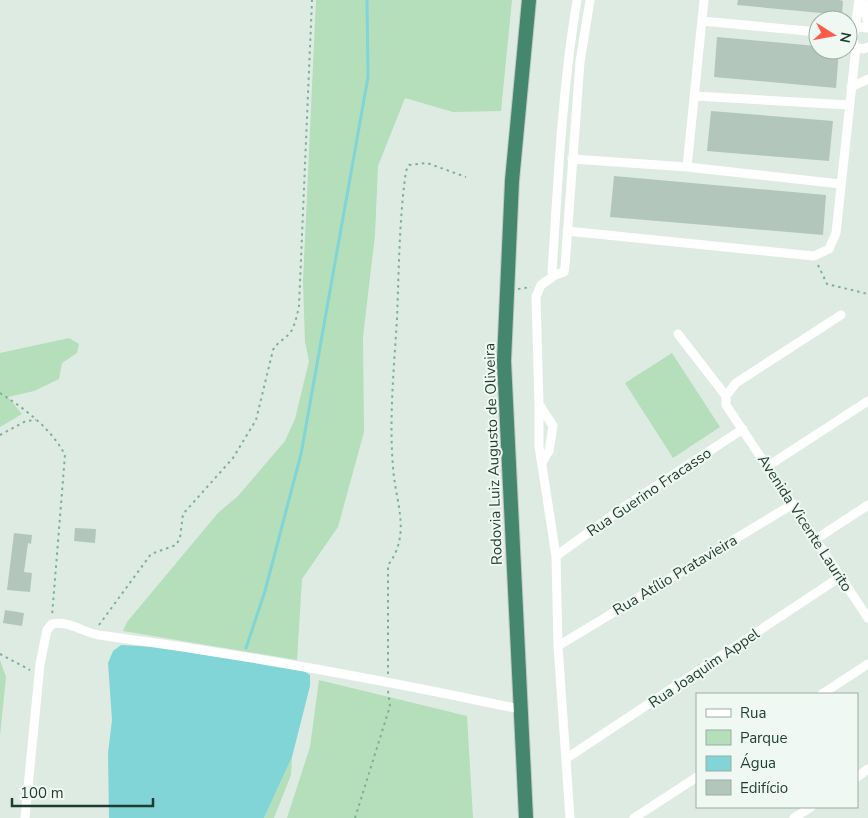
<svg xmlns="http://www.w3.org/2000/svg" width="868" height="818" font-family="'Nunito Sans',sans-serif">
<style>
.green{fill:#b5deba}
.water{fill:#81d5d6}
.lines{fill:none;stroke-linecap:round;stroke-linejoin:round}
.stream{stroke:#81d5d6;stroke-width:3}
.building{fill:#b3c6bc}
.trunk-casing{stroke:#c0c8c5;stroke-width:16}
.path{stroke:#7cb199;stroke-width:2;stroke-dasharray:2.5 4;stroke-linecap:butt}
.minor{stroke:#fff;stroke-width:9}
.trunk{stroke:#44876e;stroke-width:14}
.labels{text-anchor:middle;stroke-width:4;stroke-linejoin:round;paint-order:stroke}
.street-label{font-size:15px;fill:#1e3c30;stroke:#eff8f2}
</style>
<rect width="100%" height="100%" fill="#deebe3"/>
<!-- green -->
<path class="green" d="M316 0H512L501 111 453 112 405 98 378 166 375 235 363 337 364 432 338 527 302 579 297 660 123 631 127 622 218 513 238 496 285 441 295 419 309 361 305 342 303 282Z
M69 338 79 344 77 353 62 363 59 379 34 391 8 397 22 414 0 427V353Z
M672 353 720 427 673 458 625 383Z
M0 660 6 677 0 736Z
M319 680 467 716 473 818H287L310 747Z
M292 757 291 775 274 818H264Z"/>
<!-- water -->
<path class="water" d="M121 645 189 649 298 667 310 675V686L292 757 264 818H109L108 753 112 720 108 663 113 651Z"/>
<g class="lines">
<!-- stream -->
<path class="stream" d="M246 648 265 591 301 454 368 77 367 0"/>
</g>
<!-- building -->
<path class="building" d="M738 0H840L843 1 842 15 737 5Z
M717 37 816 46V50H839L836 88 714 77Z
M711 111 833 121 829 161 707 151Z
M614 176 826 195 823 235 610 217Z
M75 528 96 529 95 543 74 541Z
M14 533 32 535 31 544 28 543 24 572 32 573 30 592 7 590Z
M5 610 24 613 22 626 3 623Z"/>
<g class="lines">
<!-- trunk casing -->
<g class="trunk-casing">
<path id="trunk" d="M526 818 504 361 512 181 529 0"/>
</g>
<!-- path -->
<path class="path" d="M818 265 827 284 868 294
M518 289 531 287
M0 393C25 409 51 428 65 455L52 616
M0 435 26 421 36 420
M99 625 151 554 176 545 180 538 183 514 233 458 256 420 273 350C277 342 284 340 290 333 295 326 297 315 299 306L312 0
M0 654 30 670
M388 674V565C412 534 395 501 393 467 389 418 394 368 397 319 399 270 399 220 406 171L409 165 427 163 466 177
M355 818 390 706 388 691"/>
<!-- minor -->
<path class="minor" d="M577 0C562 90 558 181 552 272L555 275 564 272 565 266 580 62 590 0
M863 0 868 25
M702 21 818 32
M868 28 860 27 855 29 852 40 856 47 863 49 868 47
M855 29 859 0
M851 87 868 79
M695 96 849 105
M572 159 687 167 841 184
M687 167 704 0
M567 231 814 256 829 249 836 233 856 47
M555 275 541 285 536 297 539 404V446L556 556 558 646 570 818
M678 334 726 396V405L868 618
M726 396 736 383 841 315
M539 404 553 426 549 451 542 462
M768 466 868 401
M816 539 868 505
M556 556 624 507 743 429
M558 646 793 504
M822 694 868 664
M567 758 840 577
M857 777 868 769
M25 818 40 664 47 630 52 624C68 620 82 632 99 635 240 654 380 679 519 709
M634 818 697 777
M794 818 811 807"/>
<!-- trunk -->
<use href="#trunk" class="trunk"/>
</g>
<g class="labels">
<!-- street labels -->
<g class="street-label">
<text transform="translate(493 454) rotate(-92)" y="5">Rodovia Luiz Augusto de Oliveira</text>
<text transform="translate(649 492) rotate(-34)" y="5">Rua Guerino Fracasso</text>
<text transform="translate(805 523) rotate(57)" y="5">Avenida Vicente Laurito</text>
<text transform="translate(675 575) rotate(-31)" y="5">Rua Atílio Pratavieira</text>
<text transform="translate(704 668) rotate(-34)" y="5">Rua Joaquim Appel</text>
</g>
</g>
<!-- legend -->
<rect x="696" y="693" width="162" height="115" fill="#eff8f2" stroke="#9bada4"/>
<rect x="706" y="709" width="25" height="8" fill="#ffffff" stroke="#9bada4"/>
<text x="740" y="718" font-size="15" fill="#1e3c30">Rua</text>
<rect x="706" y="730" width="25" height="15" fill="#b5deba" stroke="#9bada4"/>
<text x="740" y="743" font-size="15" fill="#1e3c30">Parque</text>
<rect x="706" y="756" width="25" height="15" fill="#81d5d6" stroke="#9bada4"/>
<text x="740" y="768" font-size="15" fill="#1e3c30">Água</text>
<rect x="706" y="780" width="25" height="15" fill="#b3c6bc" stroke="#9bada4"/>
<text x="740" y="793" font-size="15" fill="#1e3c30">Edifício</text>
<!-- north arrow -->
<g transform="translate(833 35) rotate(101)"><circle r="24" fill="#eff8f2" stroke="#9bada4"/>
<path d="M0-4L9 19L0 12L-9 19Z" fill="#fd5c4a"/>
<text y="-8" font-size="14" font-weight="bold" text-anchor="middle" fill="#1e3c30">N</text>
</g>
<!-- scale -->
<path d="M12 798v8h141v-8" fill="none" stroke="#1e3c30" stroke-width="2.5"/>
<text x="20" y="798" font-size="15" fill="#1e3c30" stroke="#eff8f2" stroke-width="4" paint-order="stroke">100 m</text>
</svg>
